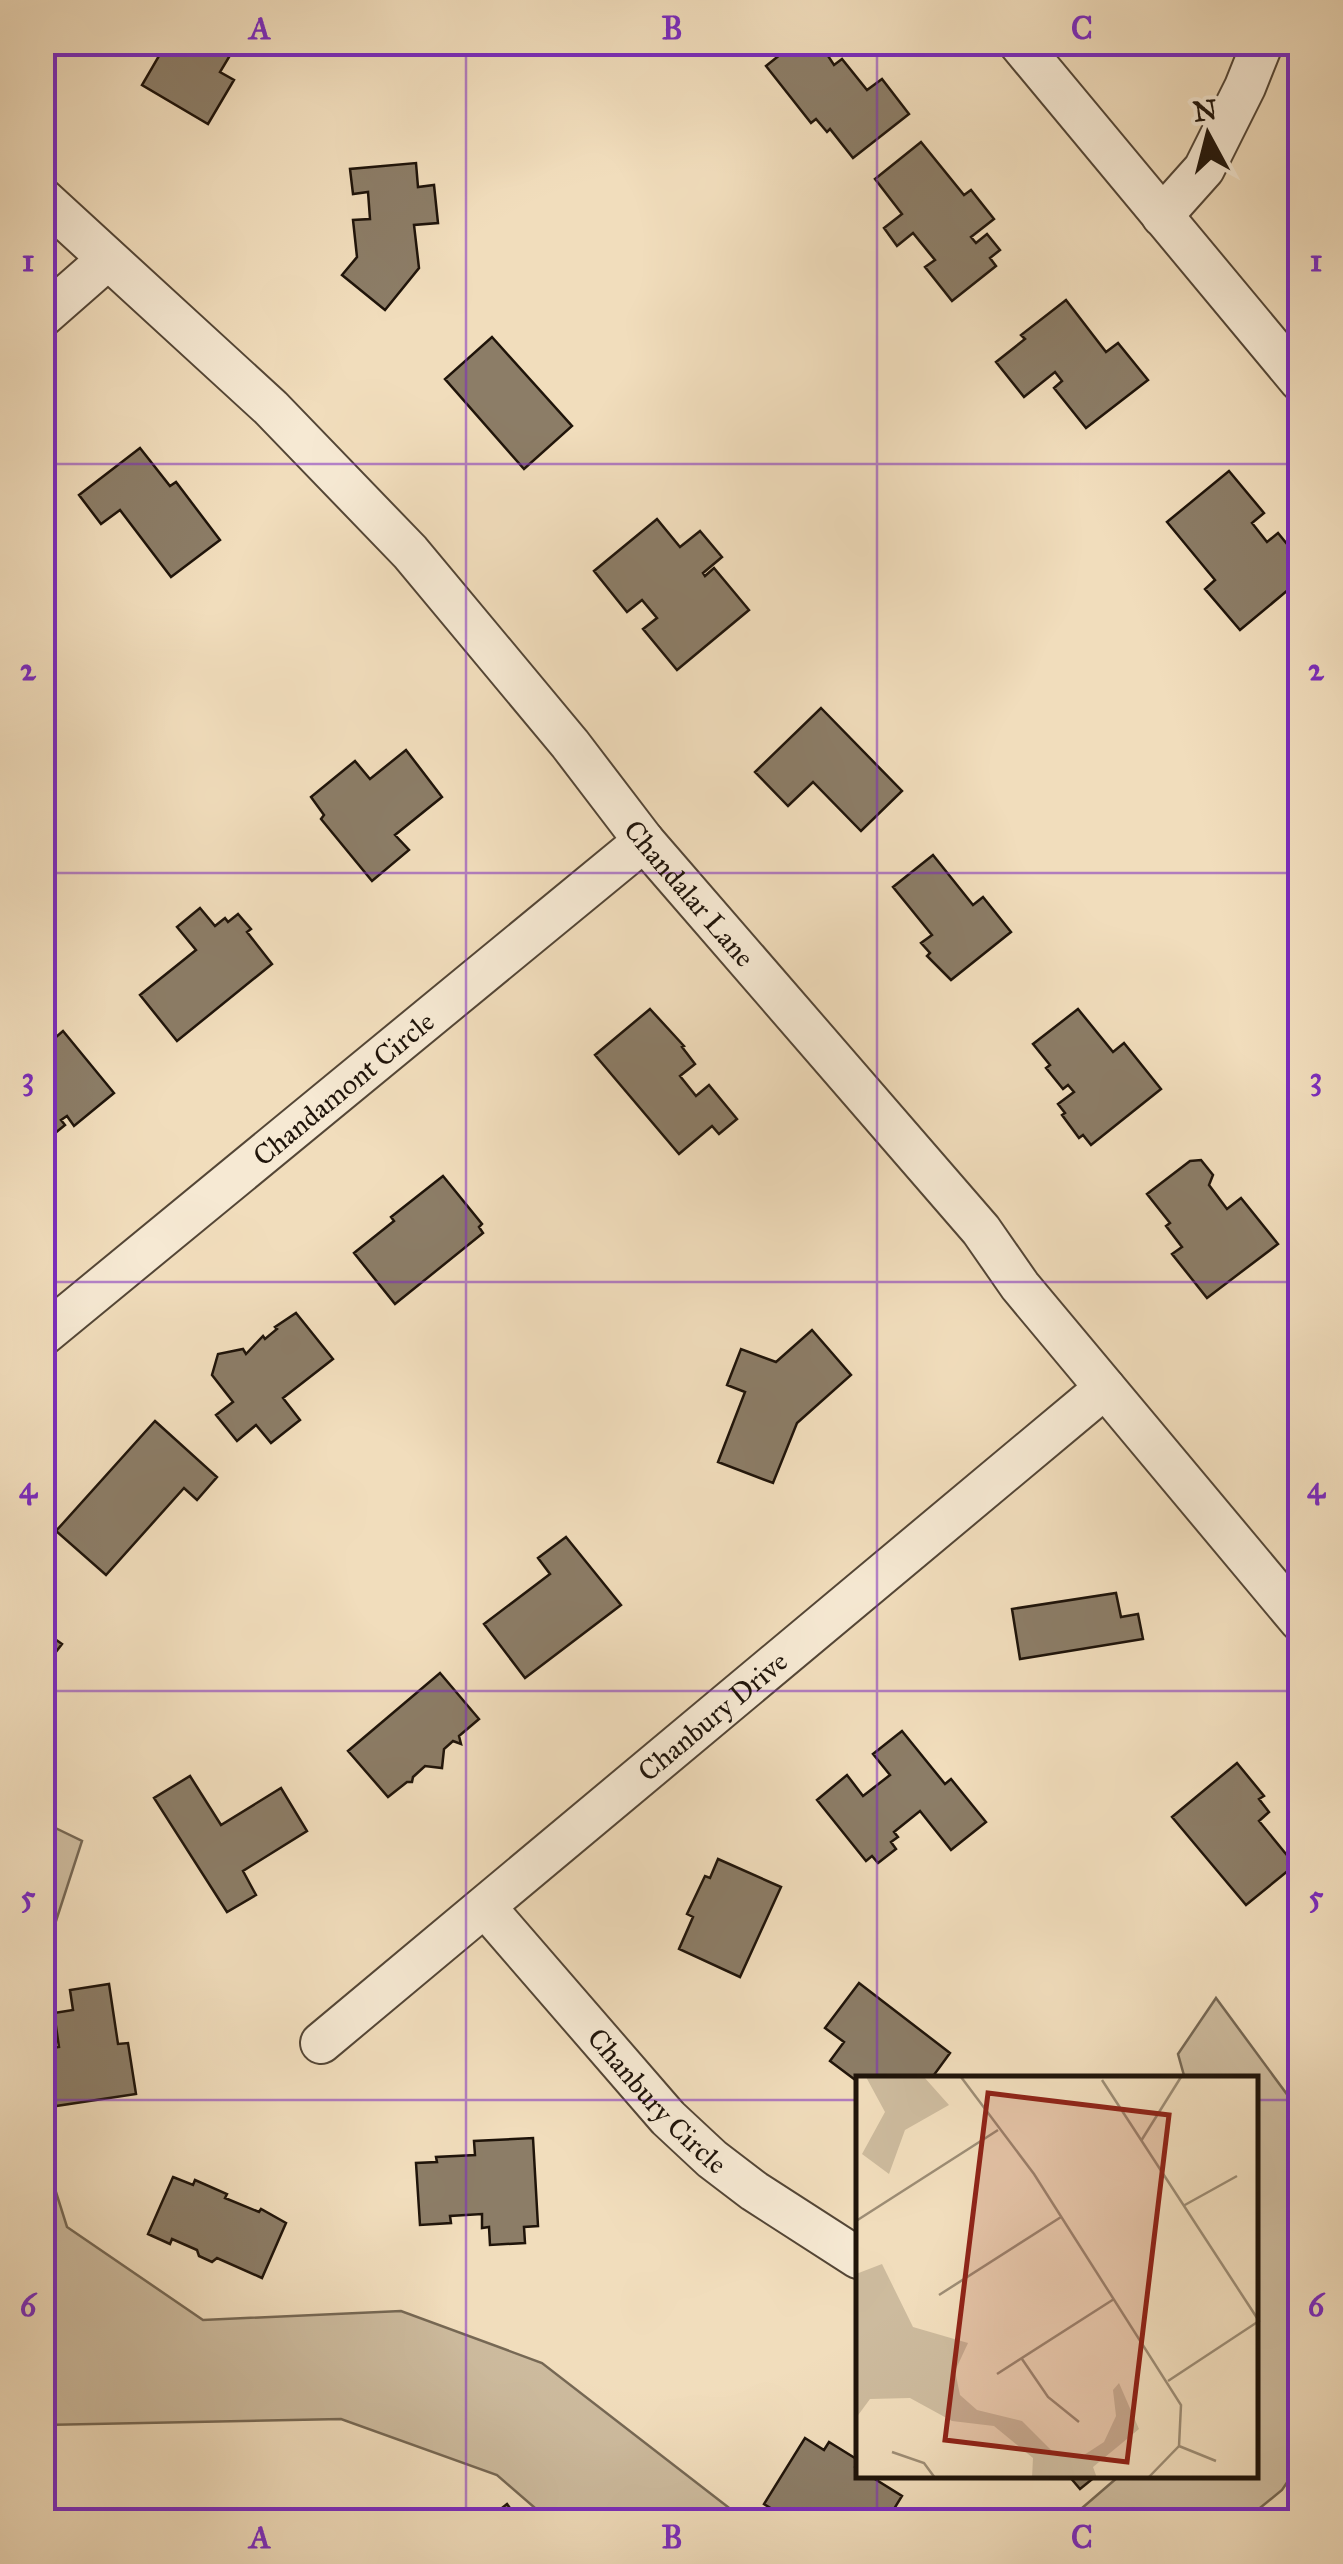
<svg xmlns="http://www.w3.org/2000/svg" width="1343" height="2564" font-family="'IM FELL Great Primer',serif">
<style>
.green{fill:#cdbb9e;stroke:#766854;stroke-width:2.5}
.building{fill:#8c7d67;stroke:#1f140a;stroke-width:2.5}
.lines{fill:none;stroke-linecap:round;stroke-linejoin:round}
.street-casing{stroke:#544636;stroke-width:44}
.street{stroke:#f6e9d3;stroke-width:40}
.grid{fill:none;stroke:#7b2cbf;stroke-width:2.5;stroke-opacity:0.55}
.labels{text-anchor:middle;stroke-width:10;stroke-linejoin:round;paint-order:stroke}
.street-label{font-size:28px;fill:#1f140a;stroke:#f6e9d3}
.inset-road{fill:none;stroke:#9d8d75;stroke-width:2.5}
.view{fill:#8f2418;fill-opacity:0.15;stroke:#8f2418;stroke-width:5}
.inset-edge{fill:none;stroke:#1f140a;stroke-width:5}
.neatline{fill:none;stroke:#7b2cbf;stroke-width:4}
.grid-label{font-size:32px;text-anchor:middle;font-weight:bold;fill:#7b2cbf}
</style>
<rect width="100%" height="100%" fill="#f1ddbc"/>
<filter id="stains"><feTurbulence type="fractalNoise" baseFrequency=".002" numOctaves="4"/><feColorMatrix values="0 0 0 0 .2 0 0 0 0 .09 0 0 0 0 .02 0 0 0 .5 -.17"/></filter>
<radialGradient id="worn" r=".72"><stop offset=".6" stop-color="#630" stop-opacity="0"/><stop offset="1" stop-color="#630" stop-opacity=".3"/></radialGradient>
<!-- green -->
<path class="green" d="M43 1822 82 1841 43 1961Z
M1216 1998 1300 2112V2463L1282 2490 1244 2521H1067L1118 2477 1256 2476V2079H1185L1178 2054Z
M43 2151 67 2227 203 2320 401 2311 542 2363 746 2521H550L497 2475 341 2419 43 2425Z"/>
<!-- building -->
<path class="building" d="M167 42 180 48 184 42H238L220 72 234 80 208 124 142 85Z
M796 42H819L834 65 842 59 867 90 882 79 909 114 853 158 830 129 827 132 816 119 811 123 766 66Z
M921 142 964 195 971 190 994 219 971 237 976 243 987 234 1000 250 990 258 996 266 952 301 925 267 935 260 913 233 897 246 884 228 902 214 875 179Z
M416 163 418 187 434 185 438 223 414 225 419 268 385 310 342 275 357 257 353 220 370 219 368 192 353 194 350 169Z
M1066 300 1106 352 1118 343 1148 380 1086 428 1054 388 1062 381 1055 372 1024 397 996 362 1025 339 1021 335Z
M492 337 572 426 524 469 445 379Z
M140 448 170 486 176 482 220 540 171 577 120 510 101 524 79 495Z
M1229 471 1264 513 1252 523 1267 542 1278 533 1300 560V580L1240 630 1205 589 1215 580 1167 522Z
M657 519 680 547 700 531 722 557 703 573 705 576 714 568 749 610 677 670 643 629 657 618 642 600 627 612 594 571Z
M1300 690V709L1291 698Z
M821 708 902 791 861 831 813 782 788 806 755 772Z
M406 750 442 797 395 835 409 850 372 881 321 819 324 815 311 797 355 761 370 779Z
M933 855 973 905 983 897 1011 932 951 980 927 956 930 953 921 943 932 935 893 887Z
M200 908 215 926 225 918 228 922 238 914 251 929 247 932 272 964 177 1041 140 995 196 950 177 927Z
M650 1009 684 1046 682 1047 695 1064 680 1076 696 1096 709 1085 737 1119 719 1134 712 1126 679 1154 595 1055Z
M1078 1009 1113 1052 1124 1043 1161 1089 1091 1145 1083 1135 1079 1138 1062 1115 1065 1113 1058 1104 1074 1092 1068 1085 1063 1089 1046 1068 1050 1065 1033 1044Z
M63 1031 114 1093 74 1126 67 1116 61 1120 65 1125 43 1143 42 1049Z
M1201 1160 1213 1175 1209 1185 1227 1209 1241 1198 1278 1244 1207 1298 1172 1254 1182 1247 1166 1226 1170 1223 1147 1194 1190 1161Z
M443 1176 482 1224 479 1227 483 1233 395 1304 354 1253 394 1221 391 1217Z
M296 1313 333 1359 283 1398 300 1420 271 1443 256 1425 237 1441 216 1415 233 1402 212 1375 218 1354 243 1349 246 1354 263 1336 265 1339 277 1329 275 1327Z
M812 1330 851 1375 797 1423 773 1483 718 1462 745 1392 727 1385 741 1349 776 1362Z
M155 1421 217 1477 197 1500 184 1488 106 1575 56 1531Z
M566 1537 621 1605 525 1678 484 1624 550 1574 538 1558Z
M1116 1593 1121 1617 1138 1614 1143 1639 1020 1659 1012 1609Z
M42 1630 62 1644 42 1670Z
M440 1673 479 1719 459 1736 461 1744 453 1741 444 1749 442 1768 425 1766 413 1777 412 1782H407L388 1797 348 1751Z
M902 1731 945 1784 951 1779 986 1822 951 1850 920 1811 894 1832 898 1837 891 1842 896 1849 878 1863 872 1856 866 1861 817 1800 847 1775 863 1796 890 1775 873 1754Z
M1237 1763 1264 1796 1259 1799 1269 1812 1259 1821 1295 1865 1246 1905 1172 1817Z
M190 1776 221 1825 281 1788 307 1831 243 1871 256 1895 227 1912 154 1798Z
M718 1859 781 1887 740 1977 679 1949 693 1917 687 1914 705 1876 710 1878Z
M859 1983 950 2053 931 2079 878 2077 858 2079V2082L830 2061 844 2042 825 2028Z
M109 1984 118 2044 128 2043 136 2094 56 2106 46 2049 59 2047 54 2013 73 2010 70 1990Z
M533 2138 538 2226 524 2227 525 2243 490 2245 489 2227 482 2228V2214L450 2216 451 2223 420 2225 416 2163 437 2162 436 2157 475 2155 474 2141Z
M173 2177 193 2185 195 2180 227 2194 225 2198 259 2212 261 2209 286 2223 262 2278 217 2258 212 2262 199 2256 197 2250 172 2239 170 2244 148 2234Z
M805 2438 824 2450 829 2442 858 2460 855 2467 858 2476H870L902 2496 886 2522H832L814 2510 807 2522H803L788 2512 785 2517 764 2504Z
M1069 2476H1096L1080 2489Z
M507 2504 520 2522H484Z"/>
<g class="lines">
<!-- street casing -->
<g class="street-casing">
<g id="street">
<path d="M1018 42 1300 381"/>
<path id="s1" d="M42 198 271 408 410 552 570 744 644 841 981 1230 1020 1286 1300 1621"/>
<path d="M1162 216 1204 169 1245 87 1263 42"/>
<path d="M42 317 107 260"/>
<path id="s2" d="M42 1336 644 841"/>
<path id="s3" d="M486 1908 668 2118 712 2159 754 2191 858 2258"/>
<path id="s4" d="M321 2043 1105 1388"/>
</g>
</g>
<!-- street -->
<use href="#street" class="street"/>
</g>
<!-- grid -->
<path class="grid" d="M466 42V2522M877 42V2079M42 464H1300M42 873H1300M42 1282H1300M42 1691H1300M42 2100H858M1256 2100H1300M877 2476V2522"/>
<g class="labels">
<!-- street labels -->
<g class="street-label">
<text dy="10" stroke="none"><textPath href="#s1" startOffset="952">Chandalar Lane</textPath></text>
<text dy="10" stroke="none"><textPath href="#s2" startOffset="390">Chandamont Circle</textPath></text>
<text dy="10" stroke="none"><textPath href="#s4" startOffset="510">Chanbury Drive</textPath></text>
<text dy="10" stroke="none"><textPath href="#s3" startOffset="258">Chanbury Circle</textPath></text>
</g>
</g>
<!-- overview -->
<g transform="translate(856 2076)">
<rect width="402" height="402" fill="#f1ddbc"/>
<path d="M10 1H68L93 29 49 54 33 98 6 78 29 36ZM26 188 57 251 112 267 99 295 104 319 121 334 166 345 200 379H228L248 366 260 340 257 314 263 307 283 353 237 391 241 402H176L177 382 138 350 96 345 54 322 14 323 0 342V198Z" fill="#cdbb9e"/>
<path class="inset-road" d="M105 1 178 98 325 329 323 370 292 402M246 4 403 245 312 305M285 65 325 1M327 130 381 100M0 145 142 54M83 219 205 141M166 283 192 321 223 346M141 298 258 223M323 370 360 385M36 376 68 387 79 402"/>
<path class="view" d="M132 17 313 39 271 386 89 364Z"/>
<rect width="402" height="402" class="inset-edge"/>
</g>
<!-- margin -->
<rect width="1343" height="2564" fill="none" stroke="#f1ddbc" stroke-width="110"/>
<!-- north arrow -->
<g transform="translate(1208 135) rotate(353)" stroke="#f6e9d3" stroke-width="8" paint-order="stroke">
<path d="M0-8L18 38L0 25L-18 38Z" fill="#1f140a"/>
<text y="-15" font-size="28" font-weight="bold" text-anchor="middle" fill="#1f140a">N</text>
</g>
<rect x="55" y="55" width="1233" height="2454" class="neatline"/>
<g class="grid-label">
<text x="260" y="39">A</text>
<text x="672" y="39">B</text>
<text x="1082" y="39">C</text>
<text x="28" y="271">1</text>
<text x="1316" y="271">1</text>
<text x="28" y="680">2</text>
<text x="1316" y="680">2</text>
<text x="28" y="1089">3</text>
<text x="1316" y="1089">3</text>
<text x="28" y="1498">4</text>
<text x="1316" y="1498">4</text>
<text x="28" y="1907">5</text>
<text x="1316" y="1907">5</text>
<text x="28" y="2316">6</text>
<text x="1316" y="2316">6</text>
<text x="260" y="2548">A</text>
<text x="672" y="2548">B</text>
<text x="1082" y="2548">C</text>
</g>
<rect width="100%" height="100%" filter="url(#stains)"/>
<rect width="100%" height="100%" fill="url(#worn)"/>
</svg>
